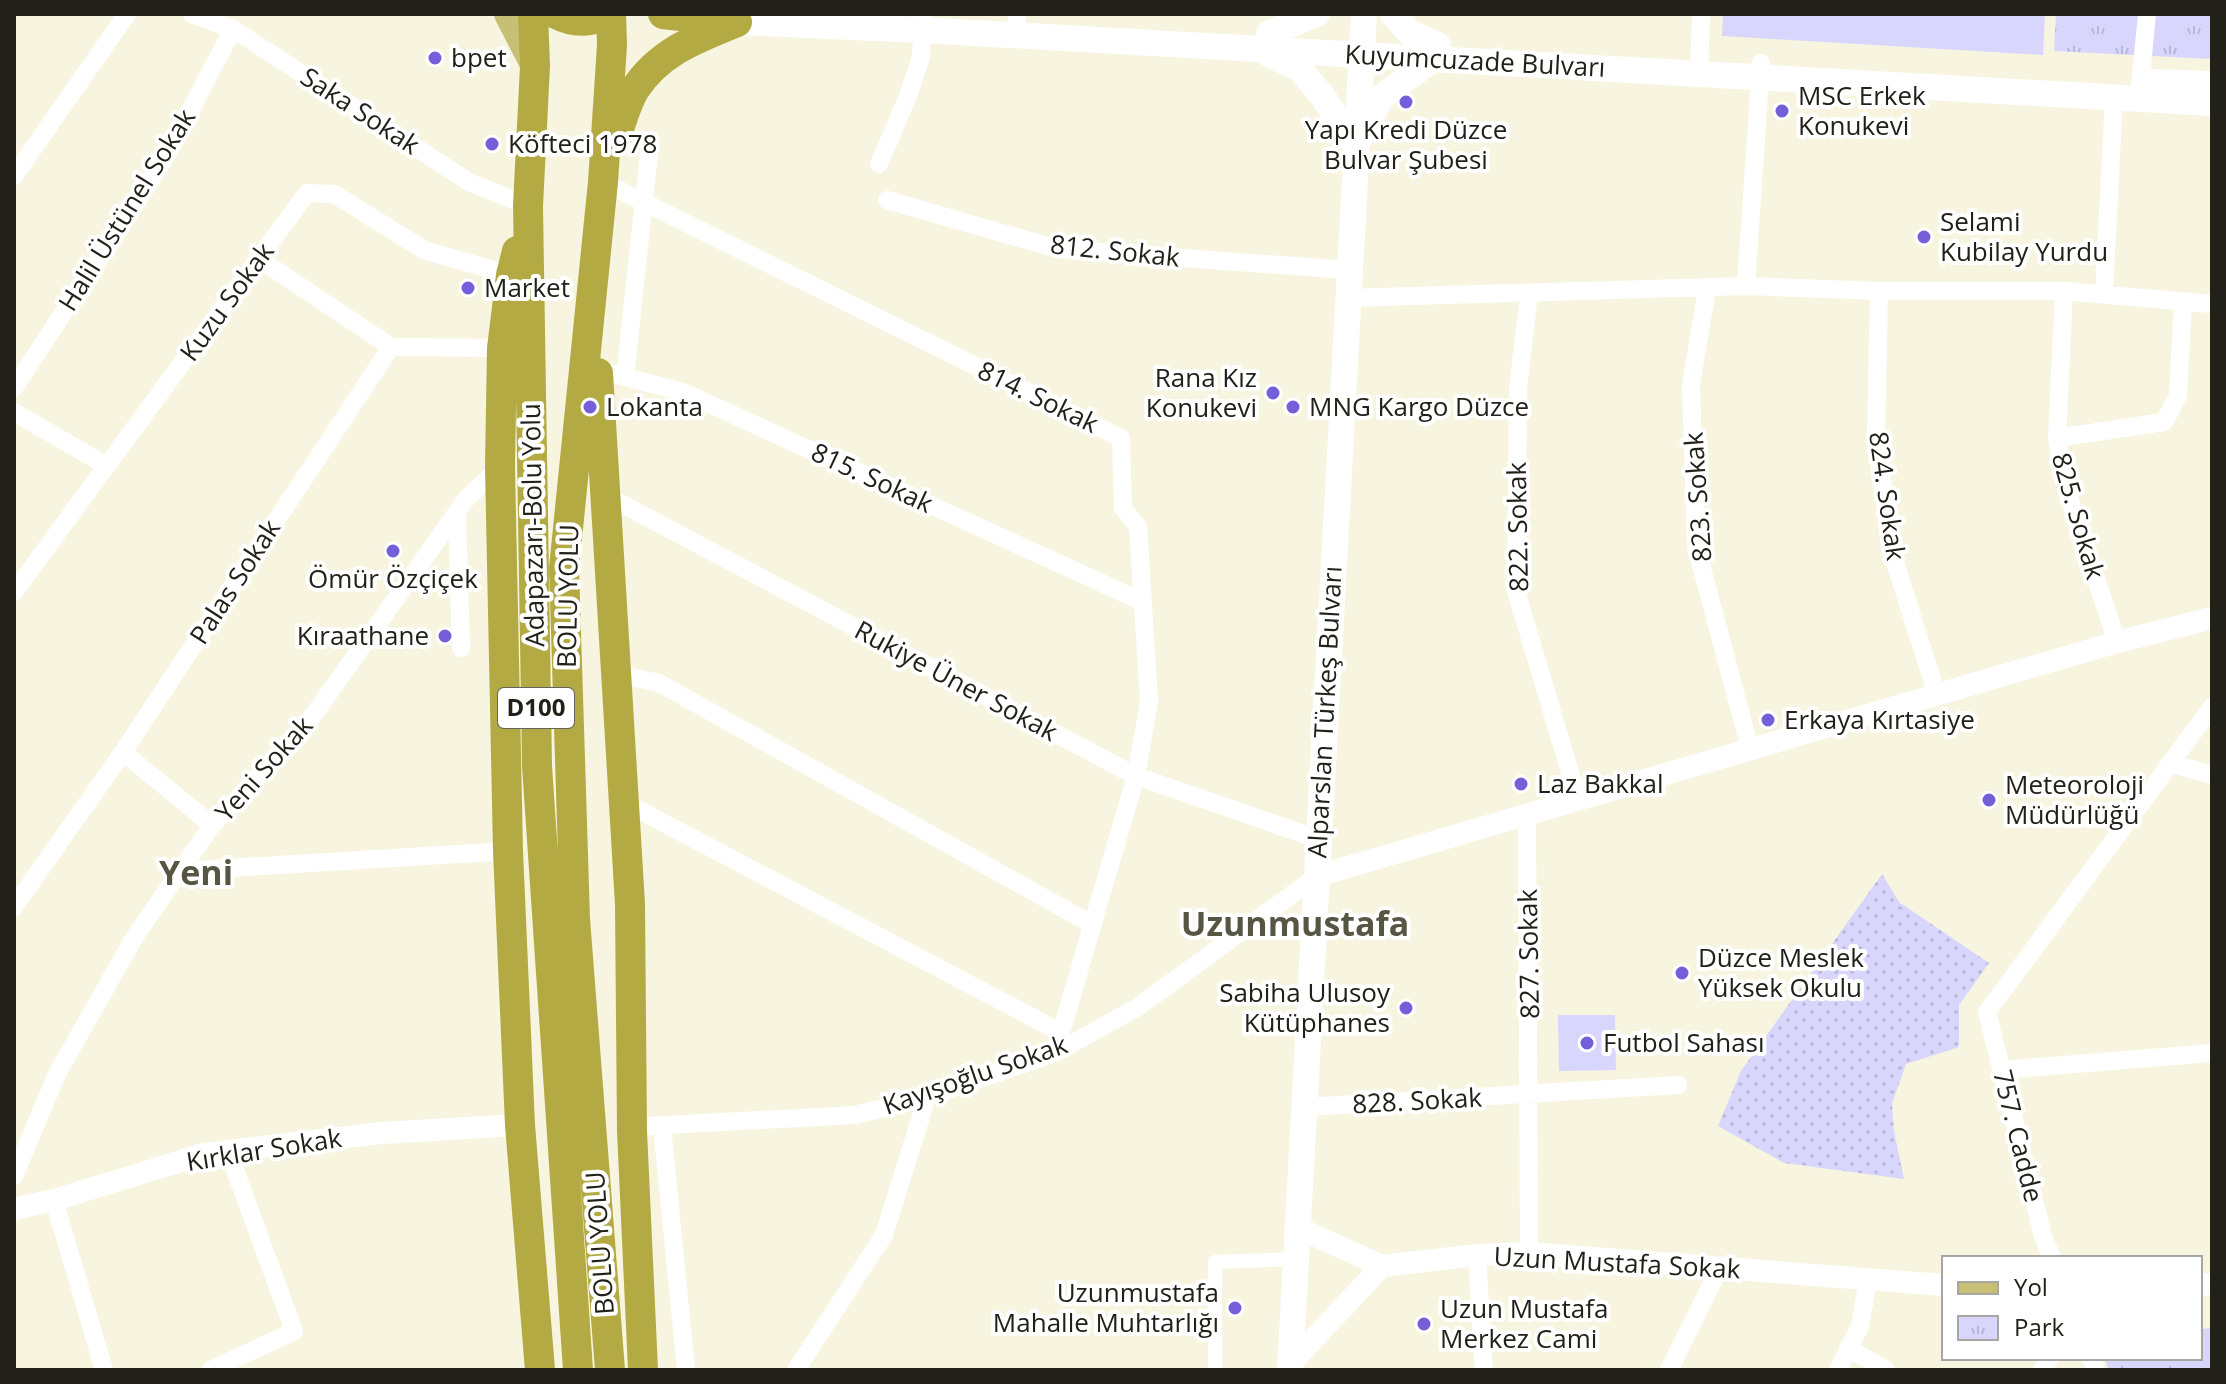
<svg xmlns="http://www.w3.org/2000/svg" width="2226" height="1384" font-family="'Open Sans',sans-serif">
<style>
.grass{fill:url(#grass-dots)}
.park{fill:url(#park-tufts)}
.pitch{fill:#d8d6fd}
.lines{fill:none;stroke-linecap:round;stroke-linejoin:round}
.pedestrian{stroke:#fff;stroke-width:14}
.minor{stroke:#fff;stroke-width:18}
.tertiary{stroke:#fff;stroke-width:22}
.secondary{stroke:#fff;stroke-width:26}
.primary{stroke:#c7bf73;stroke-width:28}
.trunk{stroke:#b4aa44;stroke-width:30}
.poi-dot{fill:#755fd9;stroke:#fff;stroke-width:3}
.labels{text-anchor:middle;stroke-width:8;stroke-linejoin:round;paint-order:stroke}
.shield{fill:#fff;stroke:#64635e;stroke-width:2}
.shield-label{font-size:24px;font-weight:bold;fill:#212019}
.poi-label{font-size:26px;fill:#212019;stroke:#fff;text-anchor:start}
.street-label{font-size:26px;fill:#212019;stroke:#fff}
.district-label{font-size:34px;font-weight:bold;fill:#575543;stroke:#fff}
</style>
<defs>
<pattern id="grass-dots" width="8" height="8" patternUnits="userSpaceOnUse" patternTransform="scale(2)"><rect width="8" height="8" fill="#d8d6fd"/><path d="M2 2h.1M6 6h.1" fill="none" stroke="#b9b7d8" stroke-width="1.8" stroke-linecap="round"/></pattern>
<pattern id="park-tufts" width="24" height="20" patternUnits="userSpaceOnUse" patternTransform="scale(2)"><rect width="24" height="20" fill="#d8d6fd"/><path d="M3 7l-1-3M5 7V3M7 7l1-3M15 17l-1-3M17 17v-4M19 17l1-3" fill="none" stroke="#b9b7d8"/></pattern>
</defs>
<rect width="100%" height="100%" fill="#f7f5e0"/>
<!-- grass -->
<path class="grass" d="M1882 874 1899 902 1989 963 1959 1005V1047L1906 1064 1892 1104 1894 1131 1904 1179 1784 1163 1718 1126 1741 1071Z"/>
<!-- park -->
<path class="park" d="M2056 14H2212V59L2054 51Z
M2212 1328V1370H2109L2104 1358H2200V1329Z"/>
<!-- pitch -->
<path class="pitch" d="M1723 14H2045L2043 55 1722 36Z
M1615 1015 1616 1070 1559 1071 1558 1015Z"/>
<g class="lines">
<!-- pedestrian -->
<path class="pedestrian" d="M1215 1370V1262L1296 1259"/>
<!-- minor -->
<path class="minor" d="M192 14 233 29 469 182 528 206
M1017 35V14
M1699 74 1701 14
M2139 96 2147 14
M879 164 908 96 921 57 923 14
M14 176 127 14
M603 182 1121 438 1123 508 1138 527 1149 702 1136 776 1055 1053
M887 200 1058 249 1349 270
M259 259 391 347
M1746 286 1761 63
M1707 289 1691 384 1696 546 1750 749
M1879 291 1876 436 1892 553 1937 695
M2064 291 2057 438 2066 489 2117 642
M1529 294 1518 388 1516 591 1578 799
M2104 294 2114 97
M1347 298 1746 286 1879 291H2064L2212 304
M598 370 683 392 1141 601
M625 377 650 144
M14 388 167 155 233 29
M14 412 107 466
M2057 438 2164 422 2178 396 2183 302
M605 495 1136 776 1318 839
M457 512 461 648
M14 592 307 193 334 194 424 250 511 275
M616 674 659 683 1093 925
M123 752 212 825
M2170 763 2212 775
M624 802 1060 1032
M1527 814 1529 1253
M180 871 508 851
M14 907 123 752 391 347 502 348
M2002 1070 2212 1053
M1304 1107 1678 1085
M662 1126 686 1370
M632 1131 648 1126 855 1115 927 1097 1055 1053 1138 1007 1317 876
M14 1176 57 1074 134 938 212 825 305 727 467 498 500 467
M54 1200 104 1370
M1477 1255 1484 1370
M2052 1258 2043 1236 1987 1012 2212 707
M1848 1348 1886 1370
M2091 1358 2096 1370
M211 1370 294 1331 228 1151
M796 1370 884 1235 927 1097
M1669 1370 1720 1267
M1838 1370 1860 1326 1868 1280
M2042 1370 2050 1358"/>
<!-- tertiary -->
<path class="tertiary" d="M1317 876 2117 642 2212 618
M14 1209 54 1200 204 1154 381 1133 520 1125
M1298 1228 1382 1266 1477 1255 1529 1253 1944 1285
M2200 1285 2212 1284
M1291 1363 1382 1266"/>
<!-- secondary -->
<path class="secondary" d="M1393 14 1409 32 1438 45
M737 22 922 30 2212 103
M1269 33 1317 14
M1270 55 1300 69 1323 97 1356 146
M2148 82 2212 84
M1359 139 1382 97 1433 59
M1290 1370 1364 14"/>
<!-- primary -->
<path class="primary" d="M508 14 535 66"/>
<!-- trunk -->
<path class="trunk" d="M533 14 535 66 528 206 537 766 578 1370
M556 14C575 24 592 22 611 14
M663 14 731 22
M615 141C621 124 626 104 635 89 660 51 698 38 737 22
M517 251 511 275 502 348 500 467 508 851 520 1125 540 1370
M598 373 630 904 632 1131 643 1370
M610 1370 575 919 564 568 603 182 612 45 611 14"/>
</g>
<!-- markers -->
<g class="poi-dot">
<circle cx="435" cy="58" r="8"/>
<circle cx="1406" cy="102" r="8"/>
<circle cx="1782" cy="111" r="8"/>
<circle cx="492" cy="144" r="8"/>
<circle cx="1924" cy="237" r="8"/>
<circle cx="468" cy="288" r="8"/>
<circle cx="1273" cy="393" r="8"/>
<circle cx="590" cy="407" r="8"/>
<circle cx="1293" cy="407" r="8"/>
<circle cx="393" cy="551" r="8"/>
<circle cx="445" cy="636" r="8"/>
<circle cx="1768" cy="720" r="8"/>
<circle cx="1521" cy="784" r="8"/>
<circle cx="1989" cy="800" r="8"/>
<circle cx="1682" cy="973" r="8"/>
<circle cx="1406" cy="1008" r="8"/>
<circle cx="1587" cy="1043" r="8"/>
<circle cx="1235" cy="1308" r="8"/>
<circle cx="1424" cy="1324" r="8"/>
</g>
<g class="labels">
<!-- shield labels -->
<rect class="shield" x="498" y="688" width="76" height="40" rx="6"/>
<g class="shield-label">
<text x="536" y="716">D100</text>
</g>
<!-- poi labels -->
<g class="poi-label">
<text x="451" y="67">bpet</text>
<text x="1798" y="105">MSC Erkek<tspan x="1798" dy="30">Konukevi</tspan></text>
<text x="1406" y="139" text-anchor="middle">Yapı Kredi Düzce<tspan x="1406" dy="30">Bulvar Şubesi</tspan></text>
<text x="508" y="153">Köfteci 1978</text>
<text x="1940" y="231">Selami<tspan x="1940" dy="30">Kubilay Yurdu</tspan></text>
<text x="484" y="297">Market</text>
<text x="1257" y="387" text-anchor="end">Rana Kız<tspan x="1257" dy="30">Konukevi</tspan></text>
<text x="606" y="416">Lokanta</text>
<text x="1309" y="416">MNG Kargo Düzce</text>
<text x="393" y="588" text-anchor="middle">Ömür Özçiçek</text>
<text x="429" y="645" text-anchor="end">Kıraathane</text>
<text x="1784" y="729">Erkaya Kırtasiye</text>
<text x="1537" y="793">Laz Bakkal</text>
<text x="2005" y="794">Meteoroloji<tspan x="2005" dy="30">Müdürlüğü</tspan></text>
<text x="1698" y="967">Düzce Meslek<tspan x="1698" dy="30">Yüksek Okulu</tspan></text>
<text x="1390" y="1002" text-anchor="end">Sabiha Ulusoy<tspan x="1390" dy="30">Kütüphanes</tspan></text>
<text x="1603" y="1052">Futbol Sahası</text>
<text x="1219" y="1302" text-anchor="end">Uzunmustafa<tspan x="1219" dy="30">Mahalle Muhtarlığı</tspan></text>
<text x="1440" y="1318">Uzun Mustafa<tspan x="1440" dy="30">Merkez Cami</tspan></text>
</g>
<!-- street labels -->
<g class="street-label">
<text transform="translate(1475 61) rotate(3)" y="9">Kuyumcuzade Bulvarı</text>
<text transform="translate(360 111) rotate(33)" y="9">Saka Sokak</text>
<text transform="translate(127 210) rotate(-58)" y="9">Halil Üstünel Sokak</text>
<text transform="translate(1115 251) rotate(6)" y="9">812. Sokak</text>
<text transform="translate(227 302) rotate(-54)" y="9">Kuzu Sokak</text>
<text transform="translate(1038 397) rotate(26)" y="9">814. Sokak</text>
<text transform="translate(872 478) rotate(25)" y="9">815. Sokak</text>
<text transform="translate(1887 496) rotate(82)" y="9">824. Sokak</text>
<text transform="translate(1698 497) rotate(-94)" y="9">823. Sokak</text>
<text transform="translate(2078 516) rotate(74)" y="9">825. Sokak</text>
<text transform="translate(533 525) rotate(-91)" y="9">Adapazarı-Bolu Yolu</text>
<text transform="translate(1518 527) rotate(-91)" y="9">822. Sokak</text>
<text transform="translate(235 582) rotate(-57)" y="9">Palas Sokak</text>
<text transform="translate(568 596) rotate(-89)" y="9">BOLU YOLU</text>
<text transform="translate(956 681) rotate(28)" y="9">Rukiye Üner Sokak</text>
<text transform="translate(1325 712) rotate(-87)" y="9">Alparslan Türkeş Bulvarı</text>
<text transform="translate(264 769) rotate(-48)" y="9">Yeni Sokak</text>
<text transform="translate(1529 954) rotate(-91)" y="9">827. Sokak</text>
<text transform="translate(975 1075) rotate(-19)" y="9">Kayışoğlu Sokak</text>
<text transform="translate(1417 1101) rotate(-3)" y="9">828. Sokak</text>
<text transform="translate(2018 1136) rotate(76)" y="9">757. Cadde</text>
<text transform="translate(264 1150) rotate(-9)" y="9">Kırklar Sokak</text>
<text transform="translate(600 1243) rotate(-94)" y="9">BOLU YOLU</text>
<text transform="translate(1617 1263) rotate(3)" y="9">Uzun Mustafa Sokak</text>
</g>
<!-- district labels -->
<g class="district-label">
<text x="196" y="885">Yeni</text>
<text x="1295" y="936">Uzunmustafa</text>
</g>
</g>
<!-- border -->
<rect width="2226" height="1384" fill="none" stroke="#212019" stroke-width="32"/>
<!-- legend -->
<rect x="1942" y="1256" width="260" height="104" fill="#ffffff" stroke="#a6a6a3" stroke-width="2"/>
<rect x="1958" y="1282" width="40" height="12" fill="#c7bf73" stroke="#a6a6a3" stroke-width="2"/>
<text x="2014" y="1296" font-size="24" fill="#212019">Yol</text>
<rect x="1958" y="1316" width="40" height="24" fill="url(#park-tufts)" stroke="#a6a6a3" stroke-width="2"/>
<text x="2014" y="1336" font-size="24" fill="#212019">Park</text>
</svg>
